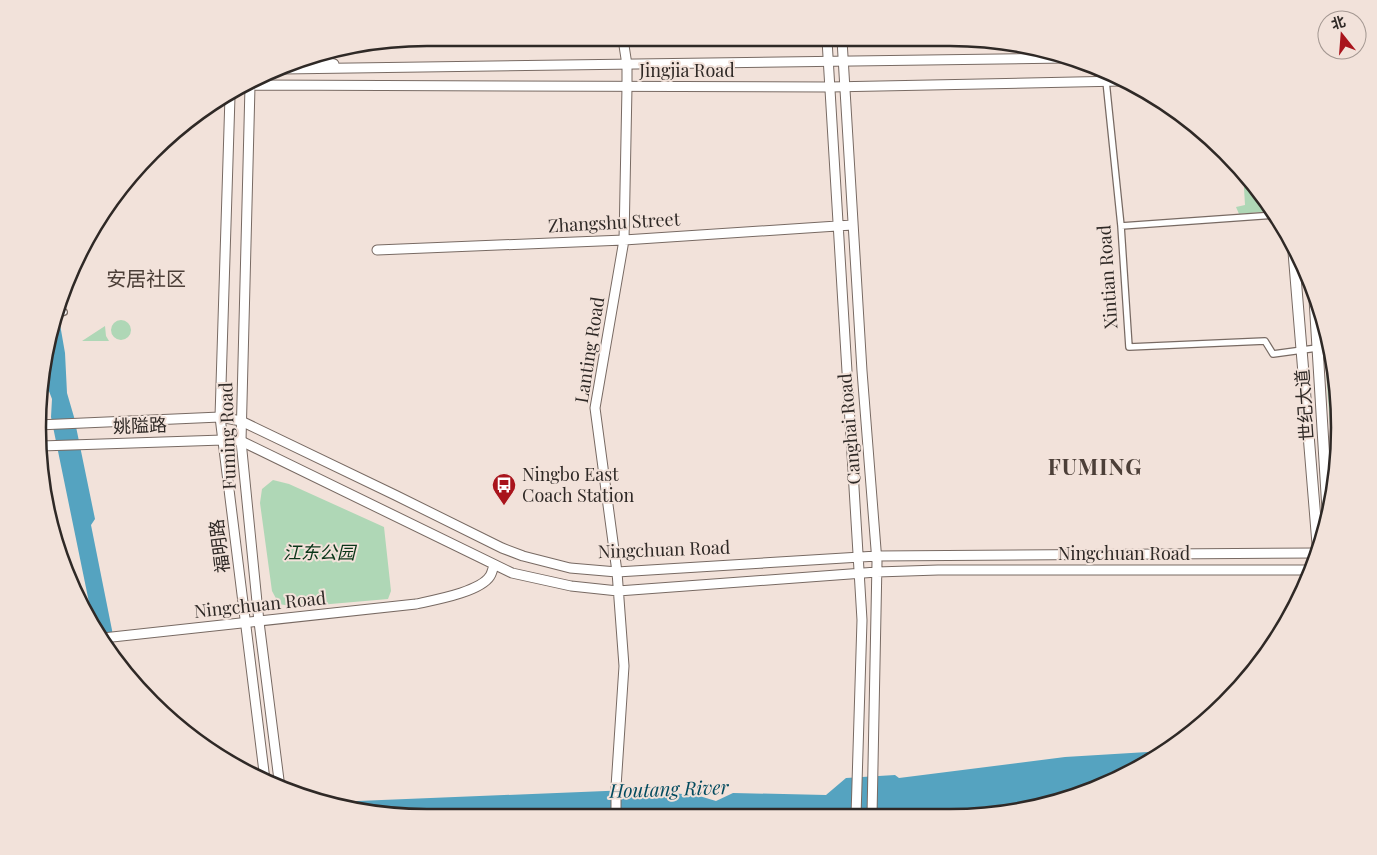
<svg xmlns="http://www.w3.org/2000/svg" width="1377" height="855" font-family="'Playfair Display','Noto Sans SC',serif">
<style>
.green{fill:#afd7b6}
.water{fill:#55a3c0}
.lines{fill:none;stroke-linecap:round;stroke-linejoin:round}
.street-casing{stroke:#786a63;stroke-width:8}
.secondary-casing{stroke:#786a63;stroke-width:11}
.primary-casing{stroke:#786a63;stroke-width:11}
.highway-casing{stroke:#786a63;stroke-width:12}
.street{stroke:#fff;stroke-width:5.5}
.secondary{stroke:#fff;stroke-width:9}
.primary{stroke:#fff;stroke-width:9}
.highway{stroke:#fff;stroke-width:10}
.labels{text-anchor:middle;stroke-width:4;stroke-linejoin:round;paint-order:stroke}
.street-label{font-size:18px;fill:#2f2926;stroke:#f2e2da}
.poi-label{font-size:18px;fill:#2f2926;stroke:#f2e2da;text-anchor:start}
.park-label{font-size:18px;font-style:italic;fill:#093518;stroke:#f2e2da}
.water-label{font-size:19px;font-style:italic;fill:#024a5e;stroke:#f2e2da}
.quarter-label{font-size:20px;fill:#4c3f38;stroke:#f2e2da}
.district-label{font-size:22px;font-weight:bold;letter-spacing:1px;fill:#4c3f38;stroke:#f2e2da}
.rim{fill:none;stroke:#2f2926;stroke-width:2.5}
</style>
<rect width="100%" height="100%" fill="#f2e2da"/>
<!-- green -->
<path class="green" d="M1243 171 1272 211 1239 214 1236 207 1245 205Z
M1322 317 1336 376 1339 453 1334 480Z
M111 330a10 10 0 1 1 20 0a10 10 0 1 1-20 0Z
M105 326 106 336 109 341H82Z
M273 480 289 484 384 527 391 591 388 599 296 607 279 604 272 591 260 503 262 489Z"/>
<!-- water -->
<path class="water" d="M57 307 65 353 67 393 74 417 95 519 91 525 112 630 116 661 92 617 51 417 52 399 47 386 46 377Z
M1164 751 1144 765 1051 804 930 814 924 816H866L844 814 758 816H745L733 813 695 815 377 814 333 802 630 790 696 795 716 801 733 793 826 795 846 778 895 775 899 778 1065 757Z"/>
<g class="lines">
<!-- street casing -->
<g class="street-casing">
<path id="street" d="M1106 81 1121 226 1129 347 1265 341 1273 354 1317 348
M1121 226 1275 215
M56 314 64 312"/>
</g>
<!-- secondary casing -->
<g class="secondary-casing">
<path id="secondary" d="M827 40 862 620 856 816
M842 40 862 371 877 562 872 816
M1104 70 1106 81
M377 250 624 240 852 225
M38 425 220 417 241 421 395 495 502 548 523 556 570 568 617 572 877 556 1317 553
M41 446 223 440 241 441 512 573 571 586 618 591 877 572 938 570H1311
M103 638 416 604C434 600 480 592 490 576 492 573 493 568 494 565
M616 815V787L624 666 617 572 595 408 624 240 627 87V65L623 39"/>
</g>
<!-- primary casing -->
<g class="primary-casing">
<path id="primary" d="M302 58 334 64
M283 69 1066 58
M252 85 830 87 1122 81
M250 86 241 441 259 622 280 788
M230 96 220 417 265 780"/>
</g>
<!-- highway casing -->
<g class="highway-casing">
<path id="highway" d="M1293 246 1318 550
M1314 291 1328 518"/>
</g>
<!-- street -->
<use href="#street" class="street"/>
<!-- secondary -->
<use href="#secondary" class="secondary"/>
<!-- primary -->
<use href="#primary" class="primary"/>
<!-- highway -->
<use href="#highway" class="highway"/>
</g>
<!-- icons -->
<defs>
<g id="bus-pin" transform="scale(1.25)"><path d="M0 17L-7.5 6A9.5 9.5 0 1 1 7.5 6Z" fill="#a9141c" stroke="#f2e2da"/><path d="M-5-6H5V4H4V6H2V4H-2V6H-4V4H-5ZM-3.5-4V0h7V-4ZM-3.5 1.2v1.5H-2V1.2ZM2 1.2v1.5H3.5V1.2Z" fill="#fff"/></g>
</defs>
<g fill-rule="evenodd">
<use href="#bus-pin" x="504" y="485"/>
</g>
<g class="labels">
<!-- street labels -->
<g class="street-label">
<text x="687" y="77">Jingjia Road</text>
<text transform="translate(614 223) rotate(-3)" y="6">Zhangshu Street</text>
<text transform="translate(1108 277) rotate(-94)" y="6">Xintian Road</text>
<text transform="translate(590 350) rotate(-81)" y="6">Lanting Road</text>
<text transform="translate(1305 405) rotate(-94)" y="6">世纪大道</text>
<text transform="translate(140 426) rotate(-2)" y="6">姚隘路</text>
<text transform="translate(850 429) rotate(-95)" y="6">Canghai Road</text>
<text transform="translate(228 436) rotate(-92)" y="6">Fuming Road</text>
<text transform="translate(220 546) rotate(-97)" y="6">福明路</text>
<text transform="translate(664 550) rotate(-2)" y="6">Ningchuan Road</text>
<text x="1124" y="560">Ningchuan Road</text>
<text transform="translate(260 605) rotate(-6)" y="6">Ningchuan Road</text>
</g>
<!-- poi labels -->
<g class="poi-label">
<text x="522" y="481">Ningbo East<tspan x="522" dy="21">Coach Station</tspan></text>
</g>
<!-- park labels -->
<g class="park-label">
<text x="319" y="559">江东公园</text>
</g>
<!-- water labels -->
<g class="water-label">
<text transform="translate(669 789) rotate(-2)" y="7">Houtang River</text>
</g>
<!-- quarter labels -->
<g class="quarter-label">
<text x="146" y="286">安居社区</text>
</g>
<!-- district labels -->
<g class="district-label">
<text x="1095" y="475">FUMING</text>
</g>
</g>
<!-- crop -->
<path d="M0 0H1377V855H0ZM427 46H950A381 381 0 0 1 1331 427V428A381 381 0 0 1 950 809H427A381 381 0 0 1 46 428V427A381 381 0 0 1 427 46Z" fill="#f2e2da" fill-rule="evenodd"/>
<path class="rim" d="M427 46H950A381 381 0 0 1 1331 427V428A381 381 0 0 1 950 809H427A381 381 0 0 1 46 428V427A381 381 0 0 1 427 46Z"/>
<!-- north arrow -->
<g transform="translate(1342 35) rotate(343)"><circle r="24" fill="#f2e2da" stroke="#a49892"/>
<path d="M0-4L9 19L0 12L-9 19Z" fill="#a9141c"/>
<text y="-8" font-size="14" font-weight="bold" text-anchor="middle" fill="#2f2926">北</text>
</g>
</svg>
